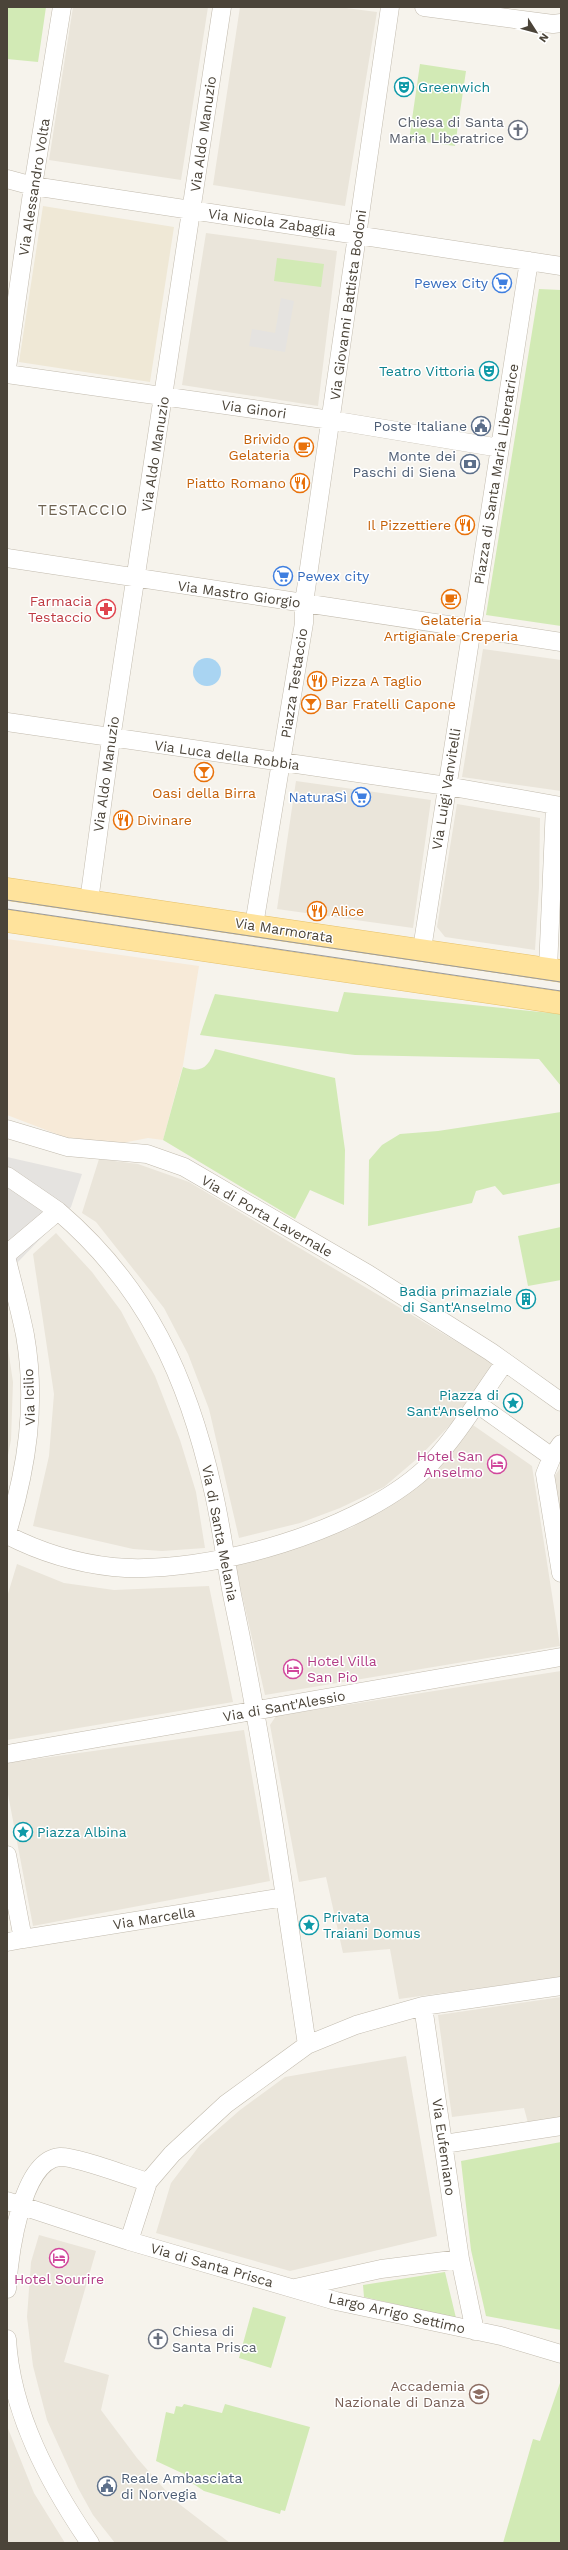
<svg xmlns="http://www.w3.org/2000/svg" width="568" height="2550" font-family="'Work Sans',sans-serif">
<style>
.residential{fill:#eae5da}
.commercial{fill:#f7ead8}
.education{fill:#efe8d6}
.green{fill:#d2eab5}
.parking{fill:#e5e3e0}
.water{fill:#a9d4f2}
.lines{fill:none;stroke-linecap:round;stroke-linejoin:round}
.minor-casing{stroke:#c2bbae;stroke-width:19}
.primary-casing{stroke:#e6c16a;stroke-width:23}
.minor{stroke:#fff;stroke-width:18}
.primary{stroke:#ffe39c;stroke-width:22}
.tram{stroke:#9a9a9a;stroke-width:1}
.labels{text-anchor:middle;stroke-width:3;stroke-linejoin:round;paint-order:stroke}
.culture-label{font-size:14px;fill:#0d838f;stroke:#fff;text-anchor:start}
.worship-label{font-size:14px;fill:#5b616d;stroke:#fff;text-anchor:end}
.street-label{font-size:14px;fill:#4b4439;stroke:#fff}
.shop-label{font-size:14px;fill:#366cbe;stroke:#fff;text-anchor:end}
.service-label{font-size:14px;fill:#4e5e75;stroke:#fff;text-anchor:end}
.food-label{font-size:14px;fill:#c56008;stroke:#fff;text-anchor:start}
.health-label{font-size:14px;fill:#be3a42;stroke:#fff;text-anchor:end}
.hotel-label{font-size:14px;fill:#b23c85;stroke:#fff;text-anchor:end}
.education-label{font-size:14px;fill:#785e54;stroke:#fff;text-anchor:end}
.neighbourhood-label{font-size:15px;letter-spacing:1px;fill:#6e6250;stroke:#fff}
</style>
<rect width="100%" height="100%" fill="#f6f3ec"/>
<!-- residential -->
<path class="residential" d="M73 7H208L181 180 49 160Z
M240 7H338L377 12 345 206 213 185Z
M206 233 337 251 318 406 182 385Z
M483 649 561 660V791L462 777Z
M296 781 431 800 413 928 277 909Z
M457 804 540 818 539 888 535 950 445 937 437 927Z
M99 1159 138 1164 189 1182 494 1364 455 1420 419 1457 384 1487 340 1508 300 1523 239 1538 209 1409 188 1354 164 1308 96 1222 82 1213Z
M56 1233 92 1272 121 1311 155 1376 180 1440 196 1492 205 1548 162 1551 133 1549 33 1526 49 1456 54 1394 33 1254Z
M7 1342 13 1382 11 1440 7 1460Z
M470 1423 532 1466 560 1646 265 1695 235 1564 351 1528 394 1502Z
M561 1467V1535L552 1480Z
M17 1564 64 1583 114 1590 209 1586 233 1702 7 1740V1597Z
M561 1671V1977L399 1999 390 1949 343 1953 326 1877 299 1882 270 1725 276 1716Z
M244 1730 270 1881 33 1926 7 1789V1763Z
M561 1997V2118L528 2123 524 2108 452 2117 438 2015Z
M406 2056 437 2236 290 2271 156 2233 171 2183 200 2145 240 2110 285 2077Z
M39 2235 96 2251 64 2362 109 2375 101 2410 137 2458 174 2500 230 2543H115L93 2515 78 2488 47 2420 33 2366 27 2317 31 2262Z
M7 2426 34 2493 65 2543H7Z"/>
<!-- commercial -->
<path class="commercial" d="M7 939 199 966 183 1065 163 1140 148 1138 117 1144 67 1138 7 1115Z"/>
<!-- education -->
<path class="education" d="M43 206 174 227 150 382 19 362Z"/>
<!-- green -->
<path class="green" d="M7 7H46L38 62 7 59Z
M420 64 466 71 455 146 409 140Z
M277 258 324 264 321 287 274 281Z
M539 289 561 290V626L486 615Z
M344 992 561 1014V1086L539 1059 355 1055 200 1035 215 994 338 1012Z
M215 1049 335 1078 345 1150 344 1205 310 1190 295 1219 163 1140 183 1067C201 1074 209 1067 215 1049Z
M561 1112V1183L503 1195 495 1186 476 1191 472 1203 368 1226 369 1160 382 1145 400 1134 438 1131Z
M561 1227V1280L528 1286 518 1236Z
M561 2142V2330L486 2316 471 2250 461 2161Z
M445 2272 456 2318 364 2297 363 2285Z
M253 2307 286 2317 271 2368 239 2358Z
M561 2380V2543H503L533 2439 540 2441Z
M184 2404 222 2413 225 2404 310 2427 285 2511 281 2510 280 2514 204 2491 189 2481 184 2474 156 2461 166 2412 174 2414 176 2406 182 2407Z"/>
<!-- parking -->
<path class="parking" d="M281 298 294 301 285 352 249 346 252 329 275 333Z
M7 1157 82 1174 71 1207 16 1264 7 1254Z"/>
<!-- water -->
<path class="water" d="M193 672a14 14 0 1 1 28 0a14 14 0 1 1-28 0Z"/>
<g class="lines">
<!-- minor casing -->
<g class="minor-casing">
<path id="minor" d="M424 7 553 24 561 23
M7 179 33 186 561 266
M7 368 33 186 62 7
M7 374 331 420 500 448
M7 558 561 642
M7 722 447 786 561 806
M89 901 111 739 222 7
M254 925 304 623V603L390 7
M422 949 529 261
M548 969 555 805
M7 1129 67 1147 147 1154 184 1167 368 1274 491 1352 561 1402
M7 1176 58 1211 7 1254
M58 1211C147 1287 188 1378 213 1490 222 1528 226 1567 234 1604 265 1750 285 1898 307 2045
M7 1260C13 1285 20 1310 25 1335 37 1403 27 1468 7 1533
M476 1403 552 1457 561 1444
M552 1457 545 1474 561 1573
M7 1535C40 1552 76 1563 113 1567 206 1576 366 1530 432 1462 460 1432 481 1395 505 1362
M7 1754 561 1657
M7 1855 23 1939 7 1942
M23 1939 285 1897
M423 2006 460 2259 475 2331
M444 2144 561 2126
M7 2201 129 2241 336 2301 501 2336 561 2354
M129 2241 148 2182 172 2154 226 2104 307 2045 356 2025 423 2006 561 1986
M295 2288 381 2269 460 2259
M7 2289C9 2259 20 2160 60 2157 75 2156 130 2177 148 2182
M7 2339C11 2413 49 2483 90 2543"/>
</g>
<!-- primary casing -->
<g class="primary-casing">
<path id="primary" d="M7 889 561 971
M7 921 561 1003"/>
</g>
<!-- minor -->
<use href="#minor" class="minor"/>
<!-- primary -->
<use href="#primary" class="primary"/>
<!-- tram -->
<path class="tram" d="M7 900 561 982
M7 909 561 991"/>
</g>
<!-- icons -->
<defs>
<g id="theatre-ring" transform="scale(1)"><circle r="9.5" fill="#fff" stroke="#0f9aa8" stroke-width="1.5"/><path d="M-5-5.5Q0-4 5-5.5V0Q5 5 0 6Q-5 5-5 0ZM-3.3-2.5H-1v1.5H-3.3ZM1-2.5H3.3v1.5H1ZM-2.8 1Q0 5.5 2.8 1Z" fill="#0f9aa8"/></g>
<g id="church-ring" transform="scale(1)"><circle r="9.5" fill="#fff" stroke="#6b7280" stroke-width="1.5"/><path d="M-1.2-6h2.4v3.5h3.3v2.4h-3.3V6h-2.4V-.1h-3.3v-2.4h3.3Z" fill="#6b7280"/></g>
<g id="supermarket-ring" transform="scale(1)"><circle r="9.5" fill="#fff" stroke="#3f7fe0" stroke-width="1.5"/><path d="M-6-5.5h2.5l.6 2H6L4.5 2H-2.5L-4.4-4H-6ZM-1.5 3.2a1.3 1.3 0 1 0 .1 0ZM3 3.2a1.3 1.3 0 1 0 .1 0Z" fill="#3f7fe0"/></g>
<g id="civic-ring" transform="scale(1)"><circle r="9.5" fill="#fff" stroke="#5c6f8a" stroke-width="1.5"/><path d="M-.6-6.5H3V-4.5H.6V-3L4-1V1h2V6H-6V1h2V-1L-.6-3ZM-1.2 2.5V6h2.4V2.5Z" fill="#5c6f8a"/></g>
<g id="cafe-ring" transform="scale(1)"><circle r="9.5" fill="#fff" stroke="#e8710a" stroke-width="1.5"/><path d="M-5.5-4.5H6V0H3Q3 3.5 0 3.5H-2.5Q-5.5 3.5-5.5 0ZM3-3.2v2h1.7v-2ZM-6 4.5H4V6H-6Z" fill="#e8710a"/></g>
<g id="bank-ring" transform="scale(1)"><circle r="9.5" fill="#fff" stroke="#5c6f8a" stroke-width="1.5"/><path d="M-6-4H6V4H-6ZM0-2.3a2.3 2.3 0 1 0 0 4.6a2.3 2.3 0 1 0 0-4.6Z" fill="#5c6f8a"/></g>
<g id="restaurant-ring" transform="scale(1)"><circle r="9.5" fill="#fff" stroke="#e8710a" stroke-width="1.5"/><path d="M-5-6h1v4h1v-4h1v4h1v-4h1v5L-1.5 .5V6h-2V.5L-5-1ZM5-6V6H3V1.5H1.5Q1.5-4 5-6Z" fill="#e8710a"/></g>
<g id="pharmacy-ring" transform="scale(1)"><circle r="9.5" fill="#fff" stroke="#e0444e" stroke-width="1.5"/><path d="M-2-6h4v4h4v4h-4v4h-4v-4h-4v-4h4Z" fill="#e0444e"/></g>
<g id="bar-ring" transform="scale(1)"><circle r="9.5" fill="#fff" stroke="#e8710a" stroke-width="1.5"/><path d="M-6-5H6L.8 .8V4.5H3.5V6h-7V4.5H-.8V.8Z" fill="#e8710a"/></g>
<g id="building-ring" transform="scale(1)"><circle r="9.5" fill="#fff" stroke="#0f9aa8" stroke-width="1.5"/><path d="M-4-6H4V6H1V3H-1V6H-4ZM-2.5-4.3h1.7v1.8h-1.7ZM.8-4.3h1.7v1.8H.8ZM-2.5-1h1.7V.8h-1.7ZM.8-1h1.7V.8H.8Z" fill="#0f9aa8"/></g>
<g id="sight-ring" transform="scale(1)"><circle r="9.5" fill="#fff" stroke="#0f9aa8" stroke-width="1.5"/><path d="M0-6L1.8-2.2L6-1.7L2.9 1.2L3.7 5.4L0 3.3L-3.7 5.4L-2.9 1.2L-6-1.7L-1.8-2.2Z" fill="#0f9aa8"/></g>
<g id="hotel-ring" transform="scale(1)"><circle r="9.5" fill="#fff" stroke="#d1479c" stroke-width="1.5"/><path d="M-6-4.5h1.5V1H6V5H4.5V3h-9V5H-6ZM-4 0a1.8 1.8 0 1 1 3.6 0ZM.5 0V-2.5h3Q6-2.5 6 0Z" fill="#d1479c"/></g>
<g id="university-ring" transform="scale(1)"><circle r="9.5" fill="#fff" stroke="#8d6e63" stroke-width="1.5"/><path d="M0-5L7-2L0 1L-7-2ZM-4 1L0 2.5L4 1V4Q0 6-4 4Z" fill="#8d6e63"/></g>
</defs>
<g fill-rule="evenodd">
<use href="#theatre-ring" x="404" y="87"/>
<use href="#church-ring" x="518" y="130"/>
<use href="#supermarket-ring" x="502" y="283"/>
<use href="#theatre-ring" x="489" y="371"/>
<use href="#civic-ring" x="481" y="426"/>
<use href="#cafe-ring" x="304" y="447"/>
<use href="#bank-ring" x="470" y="464"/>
<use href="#restaurant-ring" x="300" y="483"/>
<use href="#restaurant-ring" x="465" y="525"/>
<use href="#supermarket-ring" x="283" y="576"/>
<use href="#cafe-ring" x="451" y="599"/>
<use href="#pharmacy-ring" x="106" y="609"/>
<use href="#restaurant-ring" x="317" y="681"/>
<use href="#bar-ring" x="311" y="704"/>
<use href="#bar-ring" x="204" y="772"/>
<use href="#supermarket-ring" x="361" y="797"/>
<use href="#restaurant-ring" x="123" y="820"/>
<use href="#restaurant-ring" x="317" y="911"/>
<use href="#building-ring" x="526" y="1299"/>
<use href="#sight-ring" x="513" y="1403"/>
<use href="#hotel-ring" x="497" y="1464"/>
<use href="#hotel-ring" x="293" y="1669"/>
<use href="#sight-ring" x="23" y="1832"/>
<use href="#sight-ring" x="309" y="1925"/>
<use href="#hotel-ring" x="59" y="2258"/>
<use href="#church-ring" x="158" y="2339"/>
<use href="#university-ring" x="479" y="2394"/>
<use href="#civic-ring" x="107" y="2486"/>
</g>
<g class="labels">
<!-- culture labels -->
<g class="culture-label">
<text x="418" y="92">Greenwich</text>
<text x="475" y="376" text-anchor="end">Teatro Vittoria</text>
<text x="512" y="1296" text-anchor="end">Badia primaziale<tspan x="512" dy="16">di Sant'Anselmo</tspan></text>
<text x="499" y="1400" text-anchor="end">Piazza di<tspan x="499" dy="16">Sant'Anselmo</tspan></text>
<text x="37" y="1837">Piazza Albina</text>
<text x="323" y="1922">Privata<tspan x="323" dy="16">Traiani Domus</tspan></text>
</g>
<!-- worship labels -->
<g class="worship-label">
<text x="504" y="127">Chiesa di Santa<tspan x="504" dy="16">Maria Liberatrice</tspan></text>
<text x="172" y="2336" text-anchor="start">Chiesa di<tspan x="172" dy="16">Santa Prisca</tspan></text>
</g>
<!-- street labels -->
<g class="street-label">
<text transform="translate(203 134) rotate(-82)" y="5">Via Aldo Manuzio</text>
<text transform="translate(34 187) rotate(-81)" y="5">Via Alessandro Volta</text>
<text transform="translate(272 222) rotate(8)" y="5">Via Nicola Zabaglia</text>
<text transform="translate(348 305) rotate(-82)" y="5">Via Giovanni Battista Bodoni</text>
<text transform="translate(254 409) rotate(8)" y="5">Via Ginori</text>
<text transform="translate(155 454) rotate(-81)" y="5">Via Aldo Manuzio</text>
<text transform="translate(496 474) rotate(-81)" y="5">Piazza di Santa Maria Liberatrice</text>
<text transform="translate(239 594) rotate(8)" y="5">Via Mastro Giorgio</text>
<text transform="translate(294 683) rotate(-81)" y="5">Piazza Testaccio</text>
<text transform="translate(227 755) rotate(8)" y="5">Via Luca della Robbia</text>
<text transform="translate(106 774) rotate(-82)" y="5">Via Aldo Manuzio</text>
<text transform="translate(446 789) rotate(-81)" y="5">Via Luigi Vanvitelli</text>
<text transform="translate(284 930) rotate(9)" y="5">Via Marmorata</text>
<text transform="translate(267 1216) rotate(30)" y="5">Via di Porta Lavernale</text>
<text transform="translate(29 1397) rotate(-92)" y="5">Via Icilio</text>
<text transform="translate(220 1533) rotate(79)" y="5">Via di Santa Melania</text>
<text transform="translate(284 1706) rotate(-10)" y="5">Via di Sant'Alessio</text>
<text transform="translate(154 1918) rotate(-9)" y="5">Via Marcella</text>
<text transform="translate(444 2147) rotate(82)" y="5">Via Eufemiano</text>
<text transform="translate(212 2265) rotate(16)" y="5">Via di Santa Prisca</text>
<text transform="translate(397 2313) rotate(13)" y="5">Largo Arrigo Settimo</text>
</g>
<!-- shop labels -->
<g class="shop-label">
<text x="488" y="288">Pewex City</text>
<text x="297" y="581" text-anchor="start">Pewex city</text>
<text x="347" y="802">NaturaSì</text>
</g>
<!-- service labels -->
<g class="service-label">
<text x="467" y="431">Poste Italiane</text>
<text x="456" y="461">Monte dei<tspan x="456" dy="16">Paschi di Siena</tspan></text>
<text x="121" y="2483" text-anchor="start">Reale Ambasciata<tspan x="121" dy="16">di Norvegia</tspan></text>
</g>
<!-- food labels -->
<g class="food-label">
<text x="290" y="444" text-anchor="end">Brivido<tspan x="290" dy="16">Gelateria</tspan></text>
<text x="286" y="488" text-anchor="end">Piatto Romano</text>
<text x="451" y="530" text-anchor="end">Il Pizzettiere</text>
<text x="451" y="625" text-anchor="middle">Gelateria<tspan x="451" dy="16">Artigianale Creperia</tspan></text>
<text x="331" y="686">Pizza A Taglio</text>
<text x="325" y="709">Bar Fratelli Capone</text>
<text x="204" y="798" text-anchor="middle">Oasi della Birra</text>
<text x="137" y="825">Divinare</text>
<text x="331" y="916">Alice</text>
</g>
<!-- health labels -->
<g class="health-label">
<text x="92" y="606">Farmacia<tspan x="92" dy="16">Testaccio</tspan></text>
</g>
<!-- hotel labels -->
<g class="hotel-label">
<text x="483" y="1461">Hotel San<tspan x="483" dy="16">Anselmo</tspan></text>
<text x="307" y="1666" text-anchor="start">Hotel Villa<tspan x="307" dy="16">San Pio</tspan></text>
<text x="59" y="2284" text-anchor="middle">Hotel Sourire</text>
</g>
<!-- education labels -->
<g class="education-label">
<text x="465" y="2391">Accademia<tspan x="465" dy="16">Nazionale di Danza</tspan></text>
</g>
<!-- neighbourhood labels -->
<g class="neighbourhood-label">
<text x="83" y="515">TESTACCIO</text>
</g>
</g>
<!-- border -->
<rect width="568" height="2550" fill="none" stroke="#4b4439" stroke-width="16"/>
<!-- north arrow -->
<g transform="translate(536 32) rotate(126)" stroke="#ffffff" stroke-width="3" paint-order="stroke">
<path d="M0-3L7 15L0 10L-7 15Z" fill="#4b4439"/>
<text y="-6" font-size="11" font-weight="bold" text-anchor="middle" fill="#4b4439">N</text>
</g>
</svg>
